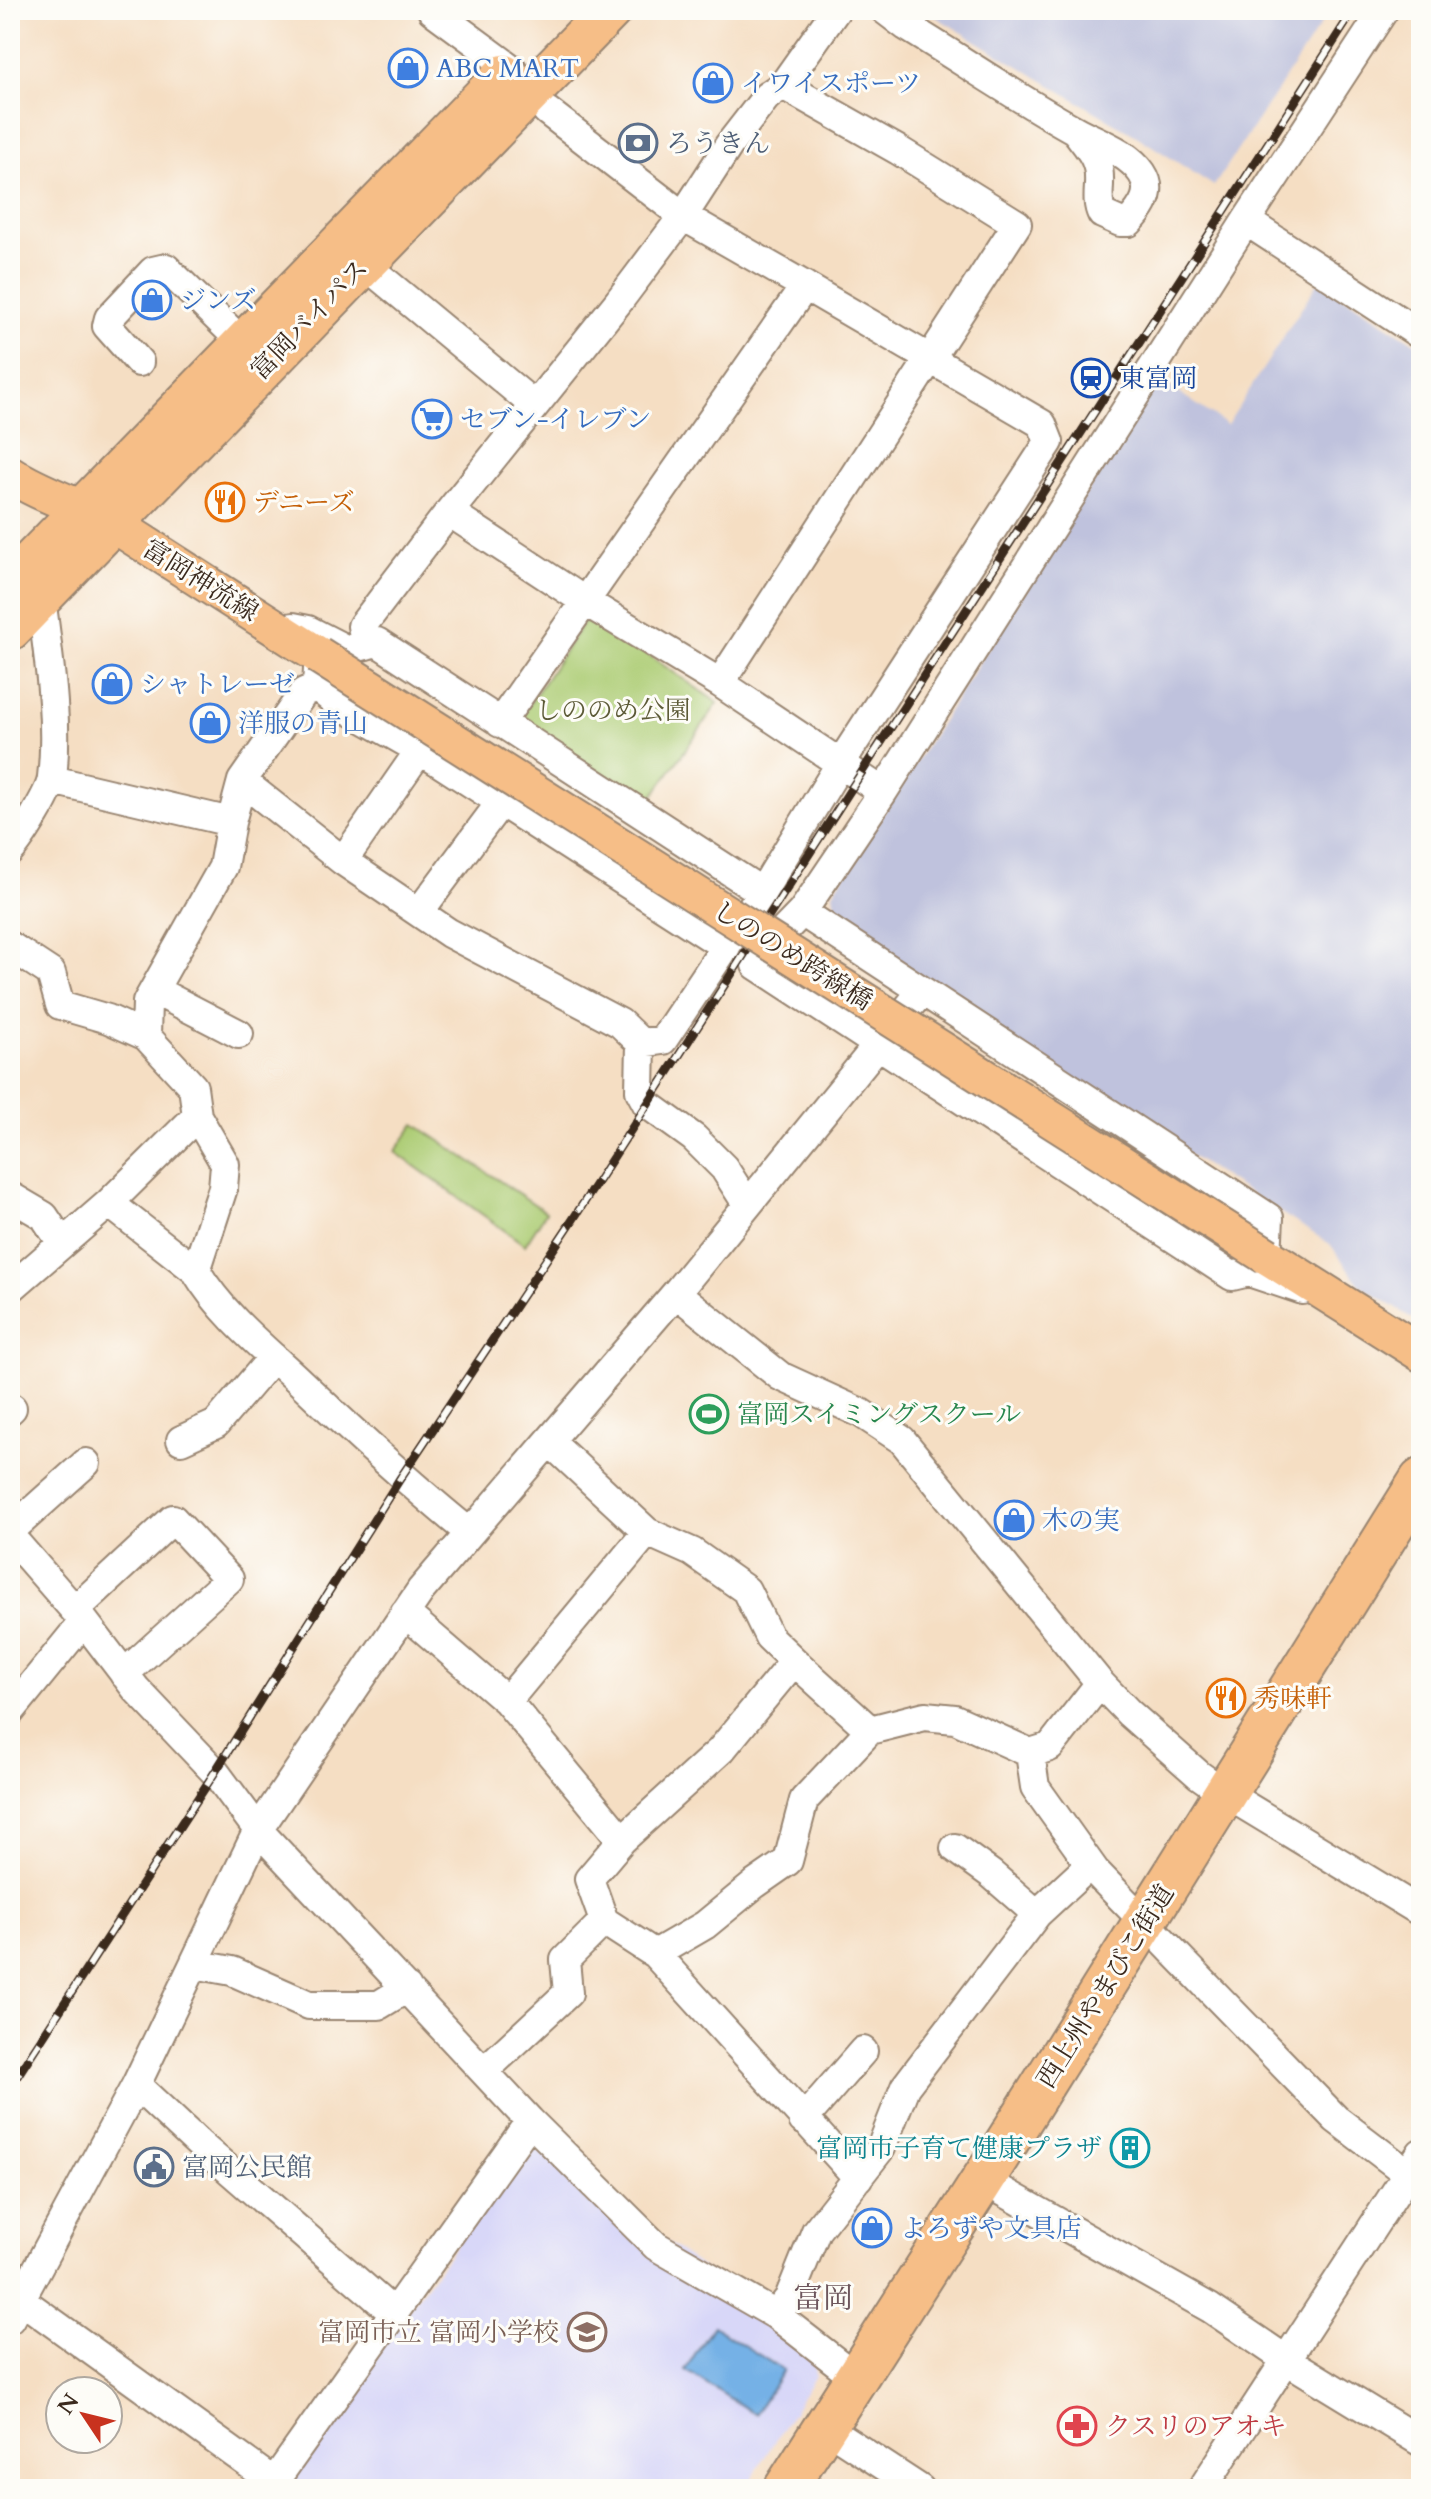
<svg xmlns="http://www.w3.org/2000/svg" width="1431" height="2499" font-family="Cardo,'Noto Serif JP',serif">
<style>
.built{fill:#d8d7f8}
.industrial{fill:#bfc2dd}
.green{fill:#accc73;stroke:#747b48;stroke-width:2}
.water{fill:#74b1e6;stroke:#586e82;stroke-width:2}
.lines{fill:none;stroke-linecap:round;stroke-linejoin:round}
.minor-casing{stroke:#988470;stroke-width:32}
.major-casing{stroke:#988470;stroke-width:40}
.highway-casing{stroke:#988470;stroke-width:46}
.minor{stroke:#fff;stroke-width:28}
.major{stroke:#f6be87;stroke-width:36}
.highway{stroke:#f6be87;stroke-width:42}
.rail-casing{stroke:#3b2a1e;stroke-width:9}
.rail{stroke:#fdfcf7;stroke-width:6;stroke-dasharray:18;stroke-linecap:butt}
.major-bridge-casing{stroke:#988470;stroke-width:40;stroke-linecap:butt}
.major-bridge{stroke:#f6be87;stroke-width:36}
.labels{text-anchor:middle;stroke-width:6;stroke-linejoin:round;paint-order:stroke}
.shop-label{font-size:26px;fill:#366cbe;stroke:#fdfcf7;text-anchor:start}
.service-label{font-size:26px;fill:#4e5e75;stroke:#fdfcf7;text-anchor:start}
.street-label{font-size:26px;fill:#3b2a1e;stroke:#fdfcf7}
.transit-label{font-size:26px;fill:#164399;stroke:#fdfcf7;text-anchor:start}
.food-label{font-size:26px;fill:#c56008;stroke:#fdfcf7;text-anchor:start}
.park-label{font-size:26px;fill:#5d5b38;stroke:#fdfcf7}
.leisure-label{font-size:26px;fill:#27864d;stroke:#fdfcf7;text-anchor:start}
.culture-label{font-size:26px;fill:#0d838f;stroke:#fdfcf7;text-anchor:end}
.education-label{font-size:26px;fill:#785e54;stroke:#fdfcf7;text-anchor:end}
.health-label{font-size:26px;fill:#be3a42;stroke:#fdfcf7;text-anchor:start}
.quarter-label{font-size:30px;fill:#6e575d;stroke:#fdfcf7}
</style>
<rect width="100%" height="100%" fill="#fdfcf7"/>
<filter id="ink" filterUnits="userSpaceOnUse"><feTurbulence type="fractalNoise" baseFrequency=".0125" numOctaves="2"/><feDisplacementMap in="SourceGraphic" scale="16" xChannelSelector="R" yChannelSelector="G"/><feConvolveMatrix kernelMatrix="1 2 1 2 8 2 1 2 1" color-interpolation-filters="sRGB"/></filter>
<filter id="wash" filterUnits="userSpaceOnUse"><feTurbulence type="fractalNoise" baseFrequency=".006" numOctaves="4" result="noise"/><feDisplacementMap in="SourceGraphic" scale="32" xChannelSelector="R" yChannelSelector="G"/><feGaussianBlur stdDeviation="1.8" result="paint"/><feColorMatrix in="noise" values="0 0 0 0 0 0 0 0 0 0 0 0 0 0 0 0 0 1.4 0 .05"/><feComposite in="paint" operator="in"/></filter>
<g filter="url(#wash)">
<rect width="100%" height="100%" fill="#f5dec3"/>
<!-- built -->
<path class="built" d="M526 2148 544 2151 813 2349 815 2376 745 2489H278Z"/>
<!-- industrial -->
<path class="industrial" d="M924 10H1330L1214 186 1138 137Z
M1319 281 1421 347V1324L1360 1285 1330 1244 839 933 833 893 1159 379 1227 425Z"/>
<!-- green -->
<path class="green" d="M598 620 718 703 644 809 527 733 522 715 583 623Z
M415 1124 546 1212 525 1245 395 1152Z"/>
<!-- water -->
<path class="water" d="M713 2326 783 2370 755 2414 685 2370Z"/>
</g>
<g filter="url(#ink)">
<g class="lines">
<!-- minor casing -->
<g class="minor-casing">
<path id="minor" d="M432 10 512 69
M885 10 906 26C962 60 1017 98 1075 130 1096 142 1127 151 1142 173 1154 191 1143 208 1129 222H1120L1102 214C1094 198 1103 181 1097 164 1094 152 1083 141 1076 131
M783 85 898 150 1017 224 720 683 586 602 449 512 619 301 683 216 729 145 767 96 783 85 836 10
M1246 221 1421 335
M363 263 534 405
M139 362 107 326 109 318 153 271 166 268 243 343
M293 627 308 630 347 650 377 642 762 892
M366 645 362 626 449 512
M318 669 317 687 337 703 420 750 726 947
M720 683 883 792
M500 723 805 286 683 216 547 111
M52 780 231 822
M242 781 343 861 449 933 620 1023 641 1043 640 1091 647 1104 694 1138 724 1168 747 1204
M10 851C21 839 51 792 52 777 59 719 48 655 41 597
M343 861 420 750
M419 912 501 802
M802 912 1269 1218 1267 1256
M10 946 51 973 60 1005 108 1019 146 1036
M154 990 239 1034
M641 1043 663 1040 762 892 840 764 1049 442 1042 424 805 286
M197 1116 225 1164 223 1188 196 1271C221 1313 260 1345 296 1378 353 1432 409 1484 470 1533
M10 1196 44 1216 62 1243
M109 1203 196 1271
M10 1289 109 1203 197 1116 193 1087 146 1036 147 1002 223 867 231 822 242 781 304 692 317 687
M1303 1290 1249 1272 1232 1276 756 965 768 947 802 912 883 792 1246 221 1384 10
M676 1293 780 1376 861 1413 902 1440 1100 1683 1129 1713 1199 1775 1226 1794 1421 1912
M10 1410 12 1408
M181 1440 216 1424 273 1357
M10 1531 86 1463
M10 1536 84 1621 136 1689 215 1772 258 1830 136 2085 10 2319
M75 1610 173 1519 229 1579 124 1674
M405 1613 507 1701 622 1840
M794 1661 870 1730 925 1716 955 1719 1030 1753 1050 1747 1100 1683
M507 1701 647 1532
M10 1712 84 1621
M1030 1753 1035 1787 1095 1871 1336 2119 1407 2173
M955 1848 991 1874 1037 1914
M604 1921 655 1954 858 2178
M655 1954 705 1925 755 1884 788 1861 804 1800 870 1730
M194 1964 232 1971 309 2005H379L407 1988
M484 2071 568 1993 565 1960 604 1921 589 1879 622 1840 721 1750 794 1661 769 1637 746 1590 692 1552 647 1532 549 1441
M136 2085 198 2143 395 2314
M803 2120 863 2051
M983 2180 1210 2308 1285 2359 1421 2442
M20 2299 274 2482
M776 2315 789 2298 816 2231 881 2148 905 2087 1037 1914 1090 1865
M857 2378 776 2315 656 2246 530 2121 258 1830 421 1590 676 1293 921 992
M825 2427 920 2489
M269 2489 530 2121
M1202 2489 1421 2153"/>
</g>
<!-- major casing -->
<g class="major-casing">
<path id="major" d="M10 474C41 495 79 505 112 523L318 655
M1267 1256 1421 1353"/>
</g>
<!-- highway casing -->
<g class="highway-casing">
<path id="highway" d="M10 584 504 76
M10 629 610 10
M785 2489 995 2161 1421 1480"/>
</g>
<!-- minor -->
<use href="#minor" class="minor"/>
<!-- major -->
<use href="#major" class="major"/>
<!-- highway -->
<use href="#highway" class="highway"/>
<!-- rail casing -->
<g class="rail-casing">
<path id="rail" d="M10 2087 215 1772 401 1477 572 1221 1354 10"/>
</g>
<!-- rail -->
<use href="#rail" class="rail"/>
<!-- major-bridge casing -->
<g class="major-bridge-casing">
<path id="major-bridge" d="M318 655 1267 1256"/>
</g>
<!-- major-bridge -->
<use href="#major-bridge" class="major-bridge"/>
</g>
</g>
<!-- icons -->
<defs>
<g id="shop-ring" transform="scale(2)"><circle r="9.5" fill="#fdfcf7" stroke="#3f7fe0" stroke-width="1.5"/><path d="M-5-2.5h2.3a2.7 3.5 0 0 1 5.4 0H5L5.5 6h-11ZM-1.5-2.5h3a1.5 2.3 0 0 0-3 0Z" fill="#3f7fe0"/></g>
<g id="bank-ring" transform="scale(2)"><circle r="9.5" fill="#fdfcf7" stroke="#5c6f8a" stroke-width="1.5"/><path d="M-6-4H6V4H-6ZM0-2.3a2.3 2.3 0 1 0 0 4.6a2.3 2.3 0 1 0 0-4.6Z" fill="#5c6f8a"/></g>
<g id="station-ring" transform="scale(2)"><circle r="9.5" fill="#fdfcf7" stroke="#1a4fb4" stroke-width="1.5"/><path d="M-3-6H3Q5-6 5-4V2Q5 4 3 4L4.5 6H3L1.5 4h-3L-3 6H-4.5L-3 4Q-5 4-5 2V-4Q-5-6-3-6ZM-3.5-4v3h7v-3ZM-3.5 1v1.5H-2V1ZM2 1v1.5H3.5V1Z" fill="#1a4fb4"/></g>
<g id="supermarket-ring" transform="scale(2)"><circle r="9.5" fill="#fdfcf7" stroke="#3f7fe0" stroke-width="1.5"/><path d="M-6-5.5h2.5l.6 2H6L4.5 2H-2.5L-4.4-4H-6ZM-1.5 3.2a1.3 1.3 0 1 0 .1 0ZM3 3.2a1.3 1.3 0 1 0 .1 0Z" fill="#3f7fe0"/></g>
<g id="restaurant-ring" transform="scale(2)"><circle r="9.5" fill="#fdfcf7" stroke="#e8710a" stroke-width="1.5"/><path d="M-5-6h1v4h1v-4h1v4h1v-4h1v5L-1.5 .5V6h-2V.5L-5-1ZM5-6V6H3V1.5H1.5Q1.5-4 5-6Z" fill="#e8710a"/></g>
<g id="stadium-ring" transform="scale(2)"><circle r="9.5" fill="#fdfcf7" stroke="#2e9e5b" stroke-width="1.5"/><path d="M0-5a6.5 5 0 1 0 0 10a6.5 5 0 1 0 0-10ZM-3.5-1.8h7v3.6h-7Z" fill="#2e9e5b"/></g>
<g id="building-ring" transform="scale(2)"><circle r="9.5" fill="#fdfcf7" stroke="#0f9aa8" stroke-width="1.5"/><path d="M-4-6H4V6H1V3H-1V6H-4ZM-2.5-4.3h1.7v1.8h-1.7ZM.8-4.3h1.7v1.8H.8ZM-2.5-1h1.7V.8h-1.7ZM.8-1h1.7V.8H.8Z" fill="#0f9aa8"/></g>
<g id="civic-ring" transform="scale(2)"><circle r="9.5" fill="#fdfcf7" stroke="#5c6f8a" stroke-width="1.5"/><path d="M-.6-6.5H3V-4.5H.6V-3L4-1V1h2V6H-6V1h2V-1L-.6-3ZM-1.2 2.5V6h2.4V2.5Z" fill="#5c6f8a"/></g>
<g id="school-ring" transform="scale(2)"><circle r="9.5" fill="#fdfcf7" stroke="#8d6e63" stroke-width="1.5"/><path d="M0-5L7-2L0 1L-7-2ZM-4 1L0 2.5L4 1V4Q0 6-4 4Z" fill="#8d6e63"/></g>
<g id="pharmacy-ring" transform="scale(2)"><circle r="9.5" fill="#fdfcf7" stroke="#e0444e" stroke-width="1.5"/><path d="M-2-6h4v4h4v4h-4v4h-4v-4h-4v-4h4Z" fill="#e0444e"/></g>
</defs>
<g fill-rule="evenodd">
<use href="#shop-ring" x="408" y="68"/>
<use href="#shop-ring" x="713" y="83"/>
<use href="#bank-ring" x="638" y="143"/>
<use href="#shop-ring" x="152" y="300"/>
<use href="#station-ring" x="1091" y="378"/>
<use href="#supermarket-ring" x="432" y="419"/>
<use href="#restaurant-ring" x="225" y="502"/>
<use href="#shop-ring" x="112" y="684"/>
<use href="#shop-ring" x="210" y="723"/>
<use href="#stadium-ring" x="709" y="1414"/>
<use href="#shop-ring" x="1014" y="1520"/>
<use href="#restaurant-ring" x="1226" y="1698"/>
<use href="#building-ring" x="1130" y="2148"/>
<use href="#civic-ring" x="154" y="2167"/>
<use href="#shop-ring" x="872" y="2228"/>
<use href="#school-ring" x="587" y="2332"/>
<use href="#pharmacy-ring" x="1077" y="2426"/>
</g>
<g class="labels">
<!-- shop labels -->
<g class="shop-label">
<text x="436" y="77">ABC MART</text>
<text x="741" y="92">イワイスポーツ</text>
<text x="180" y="309">ジンズ</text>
<text x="460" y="428">セブン-イレブン</text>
<text x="140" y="693">シャトレーゼ</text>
<text x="238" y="732">洋服の青山</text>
<text x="1042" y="1529">木の実</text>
<text x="900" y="2237">よろずや文具店</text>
</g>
<!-- service labels -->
<g class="service-label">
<text x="666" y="152">ろうきん</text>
<text x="182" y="2176">富岡公民館</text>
</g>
<!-- street labels -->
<g class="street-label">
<text transform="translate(309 319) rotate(-46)" y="9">富岡バイパス</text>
<text transform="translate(201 580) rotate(32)" y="9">富岡神流線</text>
<text transform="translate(793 955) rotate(32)" y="9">しののめ跨線橋</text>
<text transform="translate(1105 1986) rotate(-58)" y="9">西上州やまびこ街道</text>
</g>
<!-- transit labels -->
<g class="transit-label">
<text x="1119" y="387">東富岡</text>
</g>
<!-- food labels -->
<g class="food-label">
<text x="253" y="511">デニーズ</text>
<text x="1254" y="1707">秀味軒</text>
</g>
<!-- park labels -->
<g class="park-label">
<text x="613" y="719">しののめ公園</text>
</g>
<!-- leisure labels -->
<g class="leisure-label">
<text x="737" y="1423">富岡スイミングスクール</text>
</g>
<!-- culture labels -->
<g class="culture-label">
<text x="1102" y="2157">富岡市子育て健康プラザ</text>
</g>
<!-- education labels -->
<g class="education-label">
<text x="559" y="2341">富岡市立 富岡小学校</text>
</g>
<!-- health labels -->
<g class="health-label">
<text x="1105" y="2435">クスリのアオキ</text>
</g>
<!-- quarter labels -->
<g class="quarter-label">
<text x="823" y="2308">富岡</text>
</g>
</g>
<!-- margin -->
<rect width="1431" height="2499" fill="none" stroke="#fdfcf7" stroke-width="40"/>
<!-- north arrow -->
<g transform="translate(84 2415) rotate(305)"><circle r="38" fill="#fdfcf7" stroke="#afa8a0" stroke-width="2"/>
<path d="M0-6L14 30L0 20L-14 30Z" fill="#c8321e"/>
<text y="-12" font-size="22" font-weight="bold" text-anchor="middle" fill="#3b2a1e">N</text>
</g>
</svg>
